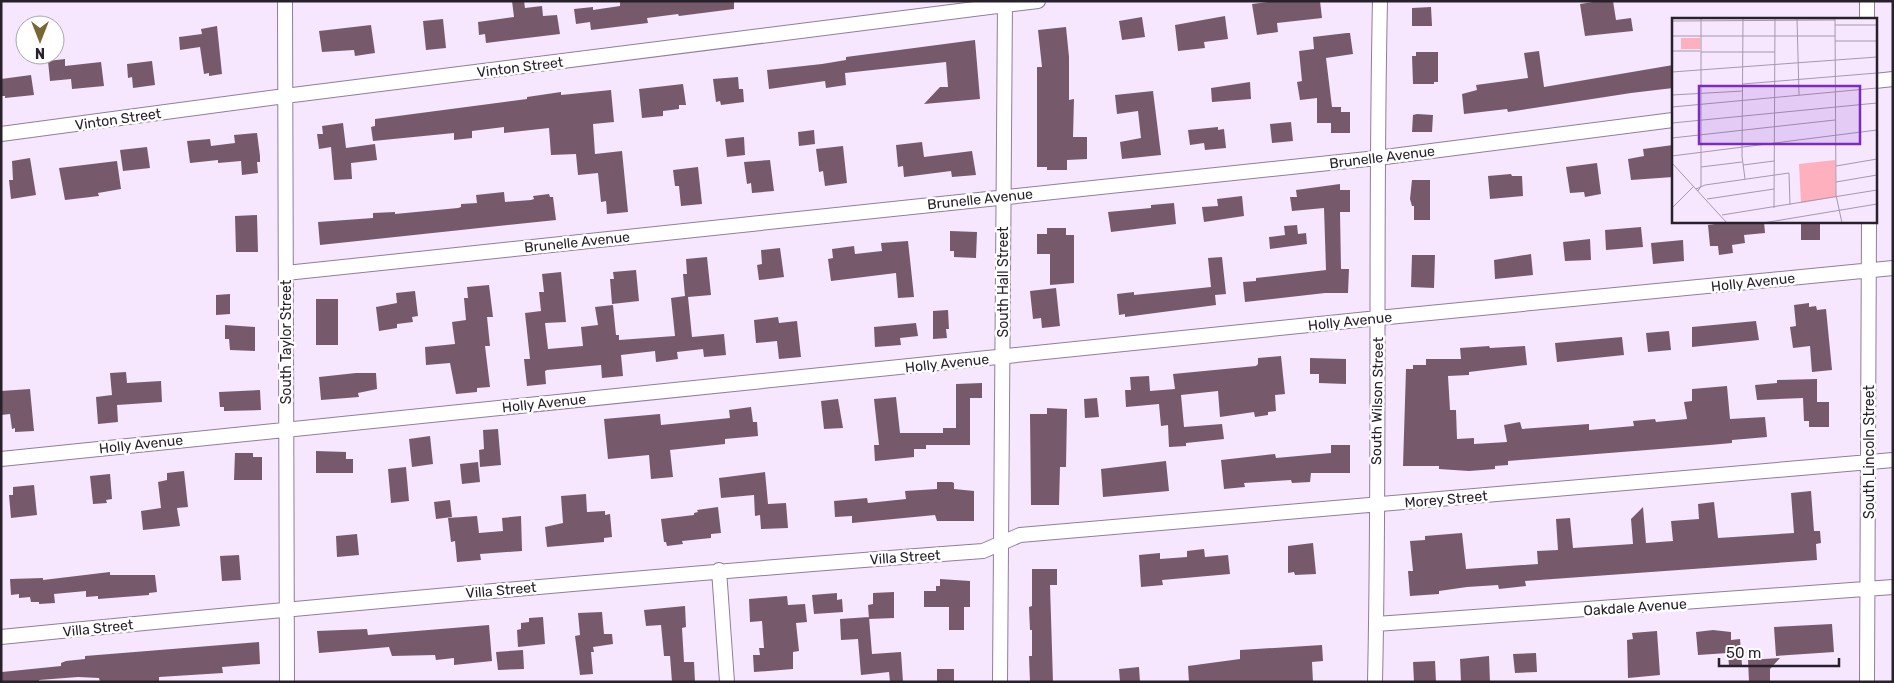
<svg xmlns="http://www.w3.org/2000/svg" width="1894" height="683" font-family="Rubik,sans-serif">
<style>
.building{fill:#765a6c}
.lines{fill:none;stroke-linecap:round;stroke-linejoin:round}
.minor-casing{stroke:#8f7e9a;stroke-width:16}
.minor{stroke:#fff;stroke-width:14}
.labels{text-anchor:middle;stroke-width:5;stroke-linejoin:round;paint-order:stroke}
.street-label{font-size:14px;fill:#28212c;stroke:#fff}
.inset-road{fill:none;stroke:#a498ab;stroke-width:1}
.view{fill:#7b2cbf;fill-opacity:0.15;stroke:#7b2cbf;stroke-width:2.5}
.inset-edge{fill:none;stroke:#28212c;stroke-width:2.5}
</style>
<rect width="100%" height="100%" fill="#f6e7ff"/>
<!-- building -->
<path class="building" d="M512 1H524L525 8 542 6 543 16 557 15 560 34 486 43 485 34 479 35 478 22 514 17Z
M620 1H734V9L679 16 678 14 647 18 648 23 591 30 590 22 576 24 574 9 593 7V10L620 6Z
M1276 1H1320L1322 18 1277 23 1278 32 1257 35 1252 4Z
M1599 1H1613L1616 20 1631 18 1633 31 1585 36 1580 4Z
M1431 7 1432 26H1412V8Z
M1225 16 1228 39 1204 42 1205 48 1178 51 1175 25Z
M1142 17 1145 37 1122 40 1119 21Z
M443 19 446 48 426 50 423 21Z
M371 25 375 53 355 56 354 50 322 52 319 31Z
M217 26 222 74 209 76V73L204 74 200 47 180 50 179 37 202 34 201 29Z
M1066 27 1069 57V100L1074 99 1073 137H1087V159L1067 160V170H1047V167H1037V67H1042L1038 30Z
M1347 33H1350L1353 54 1326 58 1332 107H1341V112H1350V133H1331V123H1317V98L1300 100 1297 82 1302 81 1299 51 1314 49 1313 37Z
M975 40 980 99 924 104 940 87H948L946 62 845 73 846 85 826 88 825 81 769 89 767 70 822 64 846 60V57Z
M1539 51 1544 87 1673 65V88L1631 93 1508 112 1507 109 1464 114 1462 94 1477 90 1476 85 1528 78 1524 53Z
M1416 52H1438V82H1434V84H1413L1412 56H1416Z
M65 59V66L101 62 104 86 72 89 71 79 50 81 48 61Z
M152 61 155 85 133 88 132 77 128 78 127 64Z
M31 75 34 95 5 98V96H1V79Z
M738 77 739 89H743L744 102 721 105 720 101 716 102 713 79Z
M1250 82 1251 99 1212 102 1211 88Z
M683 84 686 105H679V109L663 111V116L642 118 639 89Z
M611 90 614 122 593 124 595 154 622 151 628 212 607 214 606 201 601 202 598 173 578 175 576 154 551 155 549 128 504 133V127L472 131V138L454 140V133L373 141 371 127 375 126V119L527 99V97L561 92V95Z
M1153 91 1161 155 1122 159 1120 142 1141 138 1138 111 1117 114 1115 95Z
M1417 114 1433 115 1432 132H1412L1413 115Z
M1291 122 1293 141 1272 143 1270 124Z
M343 123 346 148 375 144 377 160 351 163 352 179 334 180 331 147 319 149 317 134H323L322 126Z
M1218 127V130L1224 129 1226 148 1205 150 1204 143 1190 145 1188 130Z
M814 130 815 144 799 146 798 132Z
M257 133 260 156V162H257L258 173 242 175 241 161 218 163V160L190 163 187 141 210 139 211 146 235 143 234 135Z
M744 137 745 155 727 157 725 139Z
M922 142 924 157 972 151 976 175 952 177 951 171 904 177 903 166 898 167 896 145Z
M1673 145V177L1631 180 1628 159 1644 156 1643 149Z
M843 146 847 183 825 186 823 171 819 172 816 149Z
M147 147 150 168 123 171 120 150Z
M30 158 36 195 11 199 9 180H13L12 161Z
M770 160 774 191 752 193 751 183 747 184 744 162Z
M117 161 121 189 98 193 99 196 65 200 59 168Z
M1597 163 1601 194 1585 197 1584 192 1570 193 1566 167Z
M698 167 702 204 681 206 679 186H675L673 170Z
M1511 174 1512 176H1522L1523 196 1490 199 1488 176Z
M1412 180H1430V220H1414V206H1412L1410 199Z
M1340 184V190H1350V212H1340L1341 269H1349L1348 293H1325L1245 302 1243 282 1256 281V278L1326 270 1324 208 1292 211 1290 197H1297L1296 190Z
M504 192 505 202 531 200 534 199 533 196 549 194 550 197H553L556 220 320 245 318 222 373 218V213L395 212V214L458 208 461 207V204L477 203 476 195Z
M1242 196 1244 216 1204 222 1202 207 1218 206 1217 199Z
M1174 203 1176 224 1111 232 1108 212 1151 208V205Z
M257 215 258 252H236L235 216Z
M1736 221H1764L1765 233 1744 235 1745 243 1732 245 1733 253 1719 255 1718 246H1710L1708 225Z
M1801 221H1820V240H1801Z
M1297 225 1298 234 1306 233 1307 244 1270 249 1269 237 1285 235 1284 226Z
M1641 227 1643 247 1606 250 1605 230Z
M1047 228H1066V235H1074V283L1050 285V254H1037V234H1047Z
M950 231 977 232 976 258 954 257V251H950Z
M1590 239 1591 260 1565 261 1563 242Z
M1683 240 1684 261 1653 264 1651 243Z
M908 241 914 297 898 298 896 273 831 281 828 259 833 258 832 249 854 246 855 254 882 251 881 243Z
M780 248 784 277 759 280 757 265 762 264 761 250Z
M1531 254 1533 275 1495 279 1494 260Z
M1412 255H1435L1434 288 1411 287Z
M707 257 711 295 688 297 692 337 724 334 726 355 704 357 703 349 677 352 678 359 656 362 655 351 621 355 623 376 602 378 601 365 547 370 545 371 546 384 527 386 524 359H530L525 313 541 311 539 292H544L542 274 561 272 566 322 545 323 548 349 583 346 581 327 598 325 595 307 613 305 616 335H619V340L675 336 671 298 685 296 683 274H687L686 259Z
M1222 257 1226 294 1215 295 1216 305 1125 317V314L1119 315 1117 294 1134 292V295L1211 287 1208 258Z
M636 270 639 301 612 304 610 279H614L613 272Z
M489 285 493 317H487L490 346H485L490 387 477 388V392L456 394 450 363 426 365 425 347 455 344 452 322 466 320 464 298H468L467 287Z
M1056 288 1060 326 1042 328 1041 318 1033 319 1030 291Z
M415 291 418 316 412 317 413 322 397 324V328L379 331 376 307 397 303 396 293Z
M230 294V314L216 315V295Z
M316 299H338V345H316Z
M1809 303V307L1816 306 1817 310 1826 309 1832 370 1812 372 1810 346 1793 348 1790 327 1796 326 1794 305Z
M948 310 949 329H946L947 338 933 339V311Z
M778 317 779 323 797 321 801 357 779 359 777 341 756 343 754 320Z
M1756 321 1759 340 1692 347V327Z
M916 323 918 336 900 338 901 345 875 347 874 327Z
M225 325 255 327V351L230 350 229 339H225Z
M1669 331 1671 350 1648 352 1646 333Z
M1622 337 1624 355 1557 362 1555 343Z
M1489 346 1490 348 1525 346 1527 365 1469 372V375L1448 376 1450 410H1456L1457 439 1474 438V444L1507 442 1504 425 1520 422 1522 429 1589 424V430L1634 426 1633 421 1655 419 1656 422 1687 419 1684 402 1692 401V389L1727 386 1730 419 1765 417 1767 437 1732 440V443L1710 445 1508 461V465L1495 466V469L1469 471 1439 469V466H1403L1406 369H1413V365H1426V359H1461L1460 348Z
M1281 356 1285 394 1275 395 1276 411 1268 412V415L1255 417 1254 412 1220 417 1218 391 1181 395 1184 427 1222 424 1224 439 1186 443V446L1169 447 1168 425 1161 426 1159 404 1126 407 1125 390H1131L1130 377 1149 376 1150 391 1175 389 1173 374 1256 366 1258 364V358Z
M1310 358 1346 359V384L1319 383V374H1310Z
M126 372 127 383 161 381 162 402 117 405 118 422 98 424 96 397 112 395 110 373Z
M356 373H376L377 389 358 393 359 397 321 400 319 377Z
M1817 379V402H1829V427H1809V421H1804L1803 398 1757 400 1755 385 1777 383V380Z
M982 383V398H970V445H926V449H914V457L875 461 874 445H879L874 399 896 397 900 433H943V428H956V384Z
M30 389 34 431 15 432V428L12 429 10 414 1 415V391Z
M260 390 261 410 224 411V407H220L219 392Z
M1097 398 1099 417 1085 418 1084 399Z
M838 399 843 428 824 429 821 401Z
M751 407 753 422H757L758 436 725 439V444L670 450 673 477 651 479 649 455 608 459 604 419 660 414 661 425 730 418 729 410Z
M1047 408 1067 409 1066 467H1060L1059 505H1031L1030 414H1047Z
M498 429 501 465 480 467 479 450 484 449 483 430Z
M430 436 433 464 412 467 409 439Z
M1331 445H1350V473H1311L1310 482 1292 483 1291 480 1244 483 1245 487 1224 489 1221 460 1275 454 1276 458 1331 453Z
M316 451 346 452V459H353V473H316Z
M235 453H253V457H262V480H234Z
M1166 461 1169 491 1103 497 1101 469Z
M478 462 480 482 462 484 460 464Z
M406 467 409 501 391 503 388 469Z
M184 471 188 507 177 508 180 526 143 530 141 511 161 508 158 482 167 480V473Z
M765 472 768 504 786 503 788 528 761 529 760 515 755 516 754 495 721 498 719 478Z
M110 474 112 499 106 500 107 503 93 504 90 476Z
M937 482H952L954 483V489L974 491V521H937L935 515 852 523V516L835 517 834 501 867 498 868 503 906 499 905 491 937 489Z
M34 485 37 515 11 518 9 495H13V487Z
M1811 491 1814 531H1820L1821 543 1816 544 1817 560 1525 581 1526 586 1499 589 1498 585 1467 587 1439 591V594L1410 596 1408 571H1413L1410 541 1425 540V536L1462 533 1466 569 1538 564 1537 551 1558 550 1556 519 1570 518 1573 548 1633 544 1631 519 1643 507 1646 543 1673 541 1671 521 1699 519 1698 504 1714 502 1718 538 1794 533 1791 493Z
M586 494 587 512 605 511V515L610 514 612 537 604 538V542L547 547 545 527 563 523 561 496Z
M450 500 452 517 436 519 434 502Z
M718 507 721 533 711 534V538L682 541 683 544 667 546 666 542H664L661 519 694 515V513L698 512 697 510Z
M477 516 479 533 503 531 502 518 521 516 522 551 480 554 481 560 457 562 455 541 451 542 448 518Z
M357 534 359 555 337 557 336 536Z
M1313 543 1316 574 1295 575 1294 572 1288 573V546Z
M1204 549 1205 557 1228 555 1230 574 1162 580 1163 585 1141 587 1139 555 1160 553V559L1187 557V551Z
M239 555 241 580 222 581 220 556Z
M1032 569H1057V585H1050L1053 682H1030L1029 656H1032V630H1030L1029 607 1032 606Z
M110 572V575H155L157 592 149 593V595L98 599V596L86 597V591L54 594 55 603 39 604V602H31L30 597 19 598V594L11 595 10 579 43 578V580Z
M940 579 970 581V607H964V630H949V607H924V591H936V586H940Z
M894 592V618L869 619 868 605 873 604V593Z
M837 593V600L842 599 843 612 814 614 812 595Z
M787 596 788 605 805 604 807 622 796 623 799 651 793 652V669L754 672 753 655H760L759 648H764L762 621 750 622 749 599Z
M685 606 686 627 682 628 684 662H694L695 682H672L670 656H664L661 625 646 626 644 610Z
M602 612 604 634H612L613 644 593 647 594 652H591L593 674 580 675 575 636 580 635 578 613Z
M543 617 545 644 518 647 517 630 521 629V623L529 622V618Z
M869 617 872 654 901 652 903 682H890L889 672 861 675 858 639 841 640 840 619Z
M1832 624 1834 652 1776 656 1774 627Z
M489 625 492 661 454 665V658L436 660 435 655 392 656 389 647 319 653 317 631 367 629 368 635Z
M1713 630 1731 632V640L1740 639 1742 665 1729 666 1728 653 1698 655 1696 632Z
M1657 631 1660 675 1628 678 1627 640 1633 639 1632 633Z
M259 642 260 664 222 667 223 673 159 677V682H100L99 678 78 677 39 680V682H2V672L61 666V663L66 661 85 659V656Z
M1322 645 1323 661 1312 662 1313 682H1189L1188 666 1240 659V650Z
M523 650 524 669 498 670 496 652Z
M1536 653 1537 672 1515 673 1513 654Z
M1489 656 1490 682H1461L1460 659Z
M1780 658 1770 669V682H1749L1748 660Z
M1435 661 1436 682H1414L1413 662Z
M1139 667 1140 682H1120L1119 669Z
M937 669H954V682H937Z"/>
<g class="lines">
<!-- minor casing -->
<g class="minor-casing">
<path id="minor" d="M285 1 287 682
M1867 1V19
M1875 81 1893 79
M1 134 285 96 1038 1
M286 273 1377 158 1673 120
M1 459 1378 318 1893 268
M719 570 727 682
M1376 624 1893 587
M1 637C328 605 655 575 983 551L1020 535 1893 460
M1000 682 1005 1
M1375 682C1380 455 1375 228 1380 1
M1867 682 1869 221"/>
</g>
<!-- minor -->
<use href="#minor" class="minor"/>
</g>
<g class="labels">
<!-- street labels -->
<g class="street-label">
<text transform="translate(520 67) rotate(-7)" y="5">Vinton Street</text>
<text transform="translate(118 119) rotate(-8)" y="5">Vinton Street</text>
<text transform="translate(1382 157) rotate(-7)" y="5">Brunelle Avenue</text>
<text transform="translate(980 199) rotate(-6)" y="5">Brunelle Avenue</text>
<text transform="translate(577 242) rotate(-6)" y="5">Brunelle Avenue</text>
<text transform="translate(1003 282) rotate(-90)" y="5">South Hall Street</text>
<text transform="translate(1753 282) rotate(-6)" y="5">Holly Avenue</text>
<text transform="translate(1350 321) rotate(-6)" y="5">Holly Avenue</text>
<text transform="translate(286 342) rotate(-90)" y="5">South Taylor Street</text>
<text transform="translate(947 363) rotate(-6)" y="5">Holly Avenue</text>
<text transform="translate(1377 401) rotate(-89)" y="5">South Wilson Street</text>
<text transform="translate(544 403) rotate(-6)" y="5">Holly Avenue</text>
<text transform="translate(141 444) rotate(-6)" y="5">Holly Avenue</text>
<text transform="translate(1869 452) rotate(-90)" y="5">South Lincoln Street</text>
<text transform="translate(1446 499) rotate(-5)" y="5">Morey Street</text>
<text transform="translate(905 557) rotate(-4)" y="5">Villa Street</text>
<text transform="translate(501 590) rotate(-5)" y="5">Villa Street</text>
<text transform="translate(1635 607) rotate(-4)" y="5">Oakdale Avenue</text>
<text transform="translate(98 628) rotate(-6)" y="5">Villa Street</text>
</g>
</g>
<!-- overview -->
<g transform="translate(1672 18)">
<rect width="205" height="205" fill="#f6e7ff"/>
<path d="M9 20H28V31H9ZM163 142 164 179 129 185 127 146Z" fill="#feb0be"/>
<path class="inset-road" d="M71 0 70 138 73 161M125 0 127 77M163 0 164 177 170 205M0 3 163 2M163 7H205M0 18H163M163 23H205M0 33H28M29 34H103M0 54 205 39M71 66 205 55M0 77 71 73M0 89 205 70M0 105 205 85M0 120 163 102M0 138 205 112M0 145 55 205M71 147 102 143M164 148 205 141M29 149 70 144M164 164 205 157M24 171 33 167 117 155 118 187M26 173 29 168V0M35 181 102 171M0 190 22 168M102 190 103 0M50 197 205 172M91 205 205 186"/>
<path class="view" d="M27 68H188V126H27Z"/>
<rect width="205" height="205" class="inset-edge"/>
</g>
<!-- border -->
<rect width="1894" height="683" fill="none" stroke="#28212c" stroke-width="5"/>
<!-- north arrow -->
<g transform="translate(40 40) rotate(180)"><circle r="24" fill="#ffffff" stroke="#a9a6ab"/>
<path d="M0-4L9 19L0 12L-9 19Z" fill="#786634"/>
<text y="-8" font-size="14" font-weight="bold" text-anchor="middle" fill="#28212c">N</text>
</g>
<!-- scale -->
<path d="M1719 658v8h120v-8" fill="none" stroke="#28212c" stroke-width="2.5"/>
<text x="1726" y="658" font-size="15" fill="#28212c" stroke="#ffffff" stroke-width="4" paint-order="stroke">50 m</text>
</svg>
